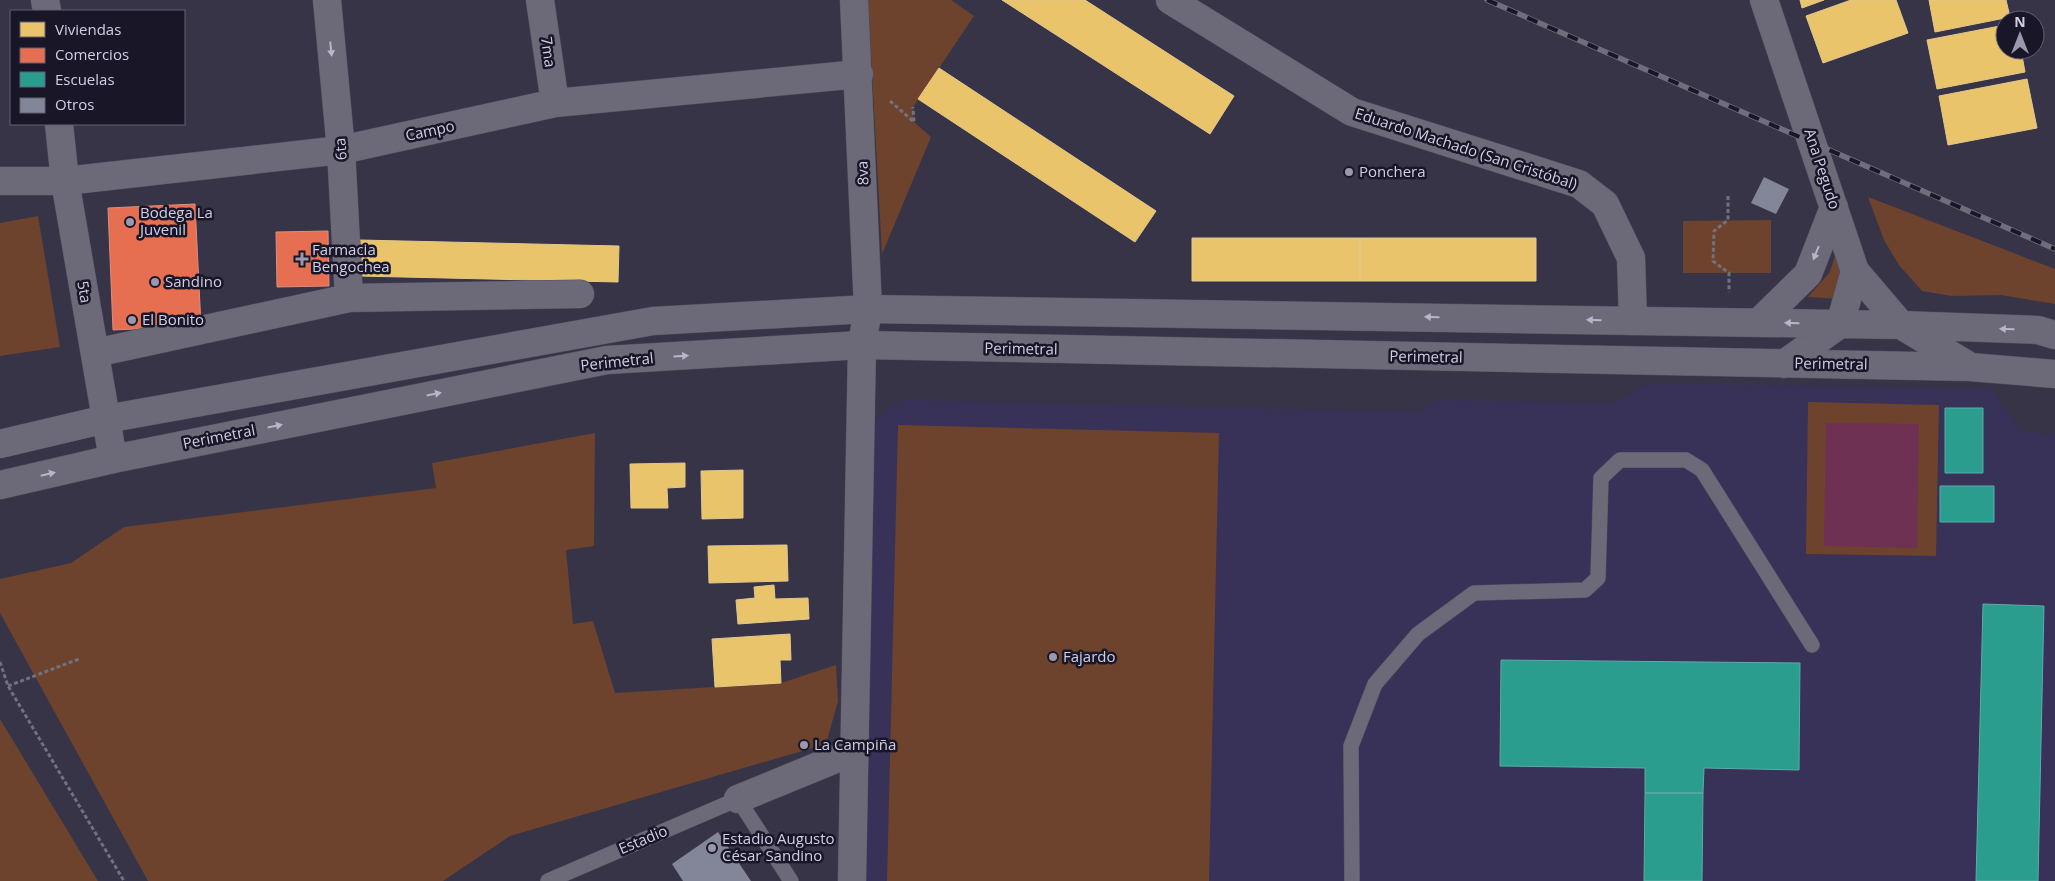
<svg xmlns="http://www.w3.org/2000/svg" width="2055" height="881" font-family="'Open Sans',sans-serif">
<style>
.built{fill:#383158}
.green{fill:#6d432e}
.water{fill:#6e3153}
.homes{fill:#e9c46a;stroke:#e2c78f}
.shops{fill:#e76f51;stroke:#e08c7d}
.schools{fill:#2a9d8f;stroke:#5caca9}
.building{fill:#838598}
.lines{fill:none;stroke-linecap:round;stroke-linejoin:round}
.lane-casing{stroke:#525060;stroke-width:16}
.street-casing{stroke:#525060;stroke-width:29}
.secondary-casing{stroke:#525060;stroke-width:29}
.path{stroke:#72717e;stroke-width:3;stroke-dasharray:4 2.5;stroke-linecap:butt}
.lane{stroke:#6c6a78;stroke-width:15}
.street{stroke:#6c6a78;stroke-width:28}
.secondary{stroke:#6c6a78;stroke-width:28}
.rail-casing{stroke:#6f6e7c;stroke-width:5.5}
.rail{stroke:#191727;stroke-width:4;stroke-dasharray:11;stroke-linecap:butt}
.oneway{fill:#b7b5ca}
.poi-dot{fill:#9a98ae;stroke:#191727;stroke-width:2}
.labels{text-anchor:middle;stroke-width:5;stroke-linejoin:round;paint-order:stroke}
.street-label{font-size:15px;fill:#d0cee5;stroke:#191727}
.poi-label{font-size:15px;fill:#d0cee5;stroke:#191727;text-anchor:start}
</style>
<rect width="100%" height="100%" fill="#373447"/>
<!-- built -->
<path class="built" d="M1651 383 1991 389 2021 430 2052 435 2055 430V881H862L871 424 900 400 1421 412 1436 400 1614 403Z"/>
<!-- green -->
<path class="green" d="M868 0H951L974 16 913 107 914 122 931 137 882 254Z
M1868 197 2055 269V304L2001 295 1952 296 1922 291 1899 265 1884 240Z
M38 216 60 347 0 356V223Z
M1771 220V273H1683V221Z
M1836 252 1844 276 1839 299 1808 297 1830 272Z
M1808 402 1939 405 1936 556 1806 554Z
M898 425 1219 433 1209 881H887Z
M595 433 594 546 566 550 573 624 593 621 615 693 781 683 836 665 838 701 826 744 510 836 443 881H148L0 613V579L71 563 124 527 436 488 432 463Z
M0 719 98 881H0Z"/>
<!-- water -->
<path class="water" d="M1826 423 1919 424 1917 548 1824 546Z"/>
<!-- homes -->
<path class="homes" d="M1002 0H1085L1234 96 1210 134Z
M1800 0H1824L1802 8Z
M1851 0H1896L1908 33 1823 63 1806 16Z
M1929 0H2006L2010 17 1935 32Z
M2005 25V50H2021L2025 72 1937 89 1927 40Z
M939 68 1156 211 1135 242 918 99Z
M2027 79 2037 128 1948 145 1939 96Z
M1192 238H1360V281H1192Z
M1360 238H1536V281H1360Z
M360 240 619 246 618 282 359 276Z
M685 463V487L667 488 668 508H631L630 464Z
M743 470V518L702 519 701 471Z
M787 545 788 581 709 583 708 546Z
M774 585 775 599 808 598 809 619 738 624 736 600 755 598 754 587Z
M790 634 791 660H780L781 683 715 687 712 639Z"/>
<!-- shops -->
<path class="shops" d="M195 204 201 326 113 330 108 208Z
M328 231 329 286 277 287 276 232Z"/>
<!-- schools -->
<path class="schools" d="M1945 408H1983V473H1945Z
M1940 486H1994V522H1940Z
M1983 604 2044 606 2038 881H1976Z
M1501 660 1800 663 1799 770 1704 768 1703 793H1645V768L1500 766Z
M1645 793H1703L1702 881H1644Z"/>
<!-- building -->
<path class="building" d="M1764 177 1789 189 1776 214 1751 203Z
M718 832 751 881H683L672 864Z"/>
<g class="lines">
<!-- lane casing -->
<g class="lane-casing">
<path id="lane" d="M548 881 738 799 791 881
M1352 881 1351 746 1375 684 1418 634 1474 593 1585 590 1598 578 1601 478 1620 460H1686L1702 470 1812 645"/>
</g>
<!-- street casing -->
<g class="street-casing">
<path id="street" d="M45 0 47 11
M327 0 341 150 349 298
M540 0 555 103
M1170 0 1352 112 1579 184 1605 204 1631 258 1633 321
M59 124 65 181 113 459
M0 181H65L341 150 555 103 859 74
M95 353 349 298 580 294
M738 799 855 751
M852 881 862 345 868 309 854 0"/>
</g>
<!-- secondary casing -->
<g class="secondary-casing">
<path id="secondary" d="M1764 0 1855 271 1901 325 1969 366
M1758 323 1808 274 1834 207
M1784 364 1840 324 1855 271
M0 444 106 419 653 321 868 309 1901 325 2038 330 2055 335
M0 485 113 459 607 360 862 345 1970 367 2055 374"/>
</g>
<!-- path -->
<path class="path" d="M890 101 914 122 913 107
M1728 196V220L1714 231 1713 261 1729 273V292
M0 662 8 686 124 881
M8 686 79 659"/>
<!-- lane -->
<use href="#lane" class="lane"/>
<!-- street -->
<use href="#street" class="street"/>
<!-- secondary -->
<use href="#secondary" class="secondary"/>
<!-- rail casing -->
<g class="rail-casing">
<path id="rail" d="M1487 0 2055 249"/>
</g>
<!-- rail -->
<use href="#rail" class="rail"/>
</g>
<!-- one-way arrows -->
<defs><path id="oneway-solid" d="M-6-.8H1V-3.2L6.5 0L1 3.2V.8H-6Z" transform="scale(1.25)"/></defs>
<g class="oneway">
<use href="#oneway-solid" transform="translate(331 49) rotate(84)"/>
<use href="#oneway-solid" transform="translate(1816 253) rotate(112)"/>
<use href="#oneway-solid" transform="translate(1432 317) rotate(-179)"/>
<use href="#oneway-solid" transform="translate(1594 320) rotate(-179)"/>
<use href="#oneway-solid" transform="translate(1792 323) rotate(-179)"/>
<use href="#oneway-solid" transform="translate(2007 329) rotate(-178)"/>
<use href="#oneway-solid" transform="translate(681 356) rotate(-3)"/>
<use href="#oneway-solid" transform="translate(434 394) rotate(-11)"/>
<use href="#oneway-solid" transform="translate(275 426) rotate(-11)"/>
<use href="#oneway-solid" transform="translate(48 474) rotate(-13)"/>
</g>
<!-- markers -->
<g class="poi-dot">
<circle cx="1349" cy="172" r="5"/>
<circle cx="130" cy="222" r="5"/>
<path d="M299.5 251.5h5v5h5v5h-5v5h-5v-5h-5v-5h5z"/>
<circle cx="155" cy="282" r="5"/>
<circle cx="132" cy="320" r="5"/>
<circle cx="1053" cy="657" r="5"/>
<circle cx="804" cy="745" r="5"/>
<circle cx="712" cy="848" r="5"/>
</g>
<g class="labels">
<!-- street labels -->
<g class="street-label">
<text transform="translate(548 52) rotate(82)" y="5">7ma</text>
<text transform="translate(430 131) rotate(-12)" y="5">Campo</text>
<text transform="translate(341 149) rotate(-94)" y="5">6ta</text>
<text transform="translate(1466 149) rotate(18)" y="5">Eduardo Machado (San Cristóbal)</text>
<text transform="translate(1822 169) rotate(72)" y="5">Ana Pegudo</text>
<text transform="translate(863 173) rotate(-92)" y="5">8va</text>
<text transform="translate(84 292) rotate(80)" y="5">5ta</text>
<text transform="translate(1021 349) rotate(1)" y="5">Perimetral</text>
<text transform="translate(1426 357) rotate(1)" y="5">Perimetral</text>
<text transform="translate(617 362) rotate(-6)" y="5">Perimetral</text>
<text transform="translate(1831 364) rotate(1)" y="5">Perimetral</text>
<text transform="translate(219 437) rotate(-11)" y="5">Perimetral</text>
<text transform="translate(643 840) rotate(-23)" y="5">Estadio</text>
</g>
<!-- poi labels -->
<g class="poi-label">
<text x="1359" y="177">Ponchera</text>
<text x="140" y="218">Bodega La<tspan x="140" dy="17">Juvenil</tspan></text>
<text x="312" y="255">Farmacia<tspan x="312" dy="17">Bengochea</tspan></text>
<text x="165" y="287">Sandino</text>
<text x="142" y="325">El Bonito</text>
<text x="1063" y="662">Fajardo</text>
<text x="814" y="750">La Campiña</text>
<text x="722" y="844">Estadio Augusto<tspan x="722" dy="17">César Sandino</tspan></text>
</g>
</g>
<!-- legend -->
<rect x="10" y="10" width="175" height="115" fill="#191727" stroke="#626073"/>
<rect x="20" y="22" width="25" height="15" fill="#e9c46a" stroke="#626073"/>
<text x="55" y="35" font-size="15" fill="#d0cee5">Viviendas</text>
<rect x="20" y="48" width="25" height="15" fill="#e76f51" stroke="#626073"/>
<text x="55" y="60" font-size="15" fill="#d0cee5">Comercios</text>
<rect x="20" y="72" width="25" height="15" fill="#2a9d8f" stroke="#626073"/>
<text x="55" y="85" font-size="15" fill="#d0cee5">Escuelas</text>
<rect x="20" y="98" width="25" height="15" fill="#838598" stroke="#626073"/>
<text x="55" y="110" font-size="15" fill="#d0cee5">Otros</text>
<!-- north arrow -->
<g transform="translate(2020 35)"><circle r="24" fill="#191727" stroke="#626073"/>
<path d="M0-4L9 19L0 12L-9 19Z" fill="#9a98ae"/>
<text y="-8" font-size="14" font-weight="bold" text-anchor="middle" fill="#d0cee5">N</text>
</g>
</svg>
